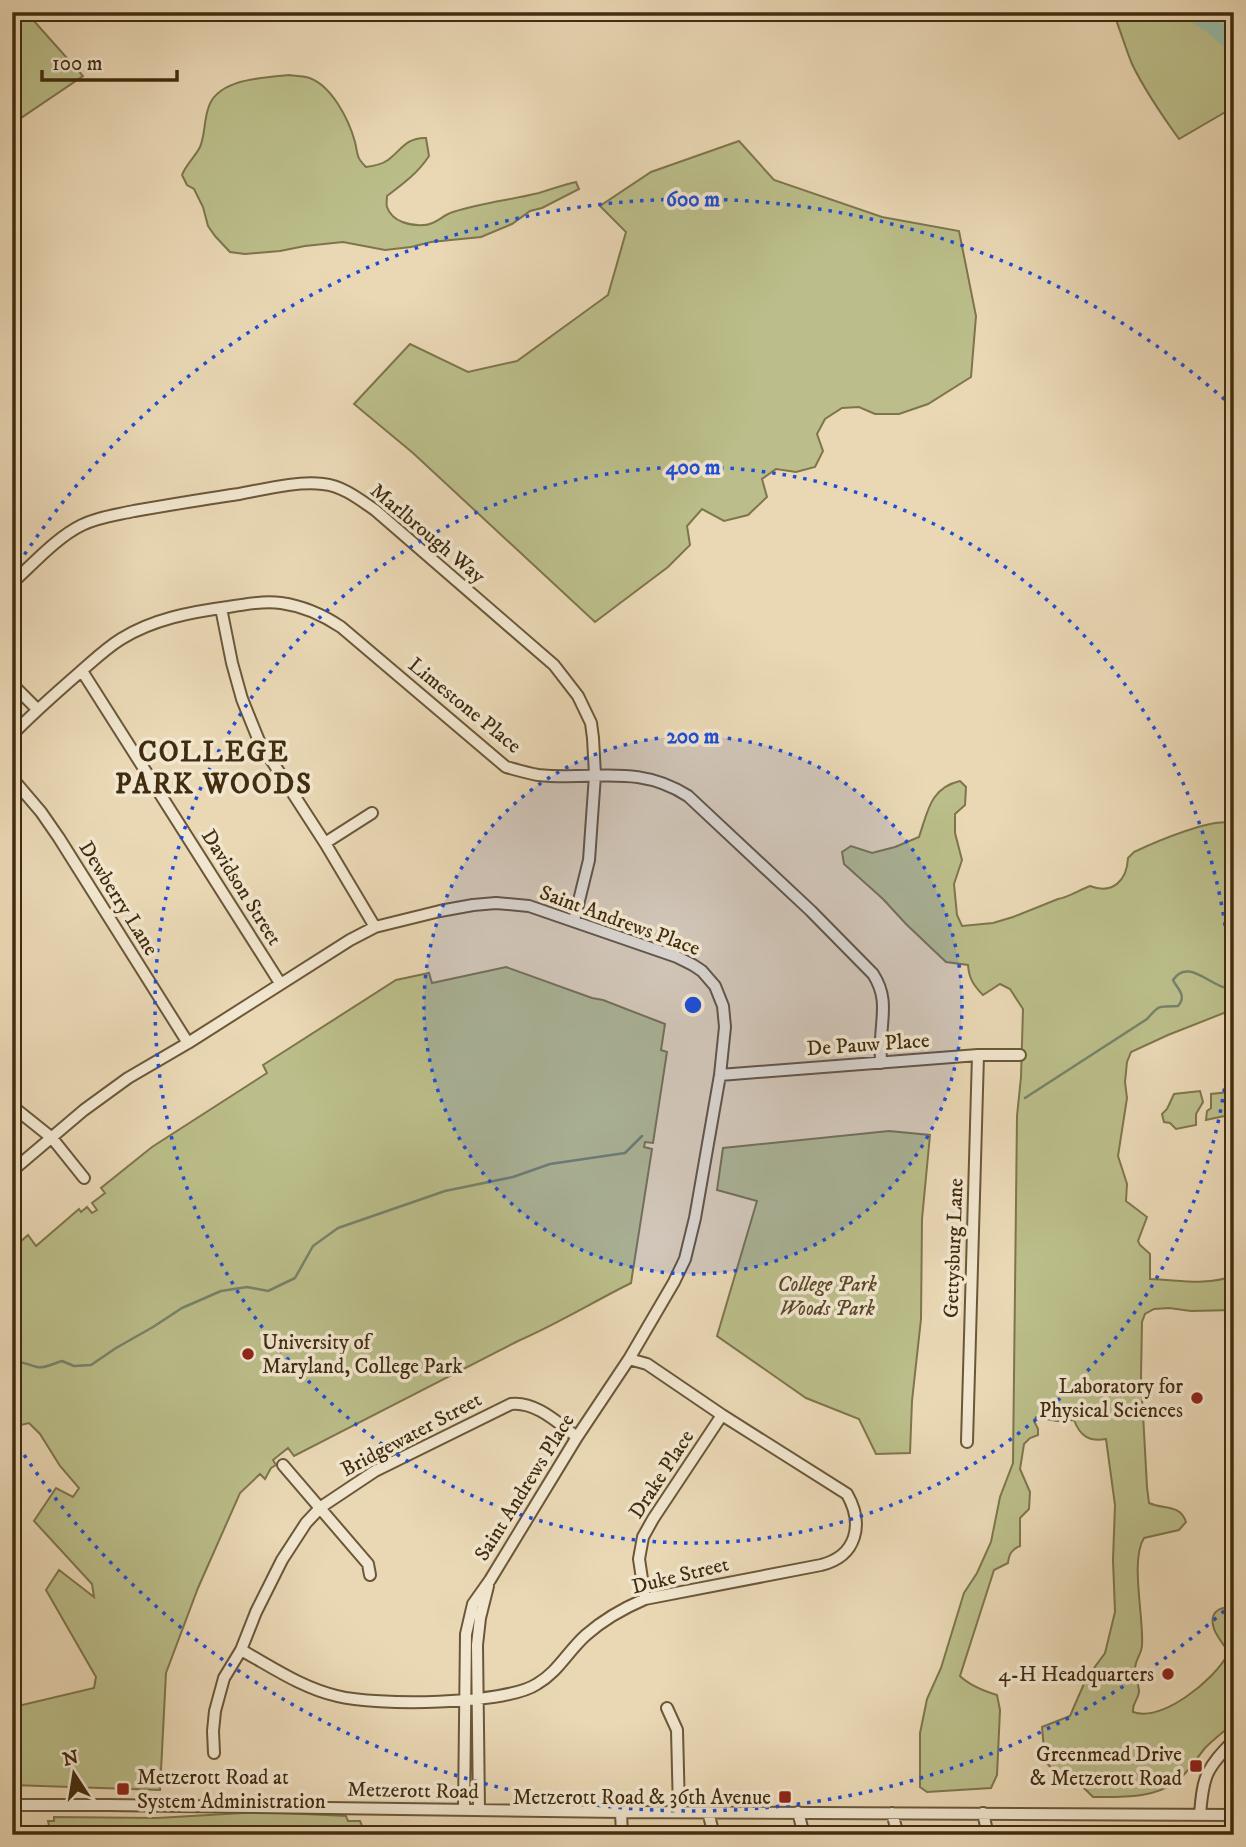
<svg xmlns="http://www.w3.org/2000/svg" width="1246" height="1847" font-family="'IM FELL DW Pica',serif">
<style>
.green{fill:#bbbe8a;stroke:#7e754c;stroke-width:2}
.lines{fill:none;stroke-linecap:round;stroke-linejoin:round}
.stream{stroke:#76826b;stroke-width:2.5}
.river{stroke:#99bba8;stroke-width:16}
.minor-casing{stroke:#6b5738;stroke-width:14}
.minor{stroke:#f1e6cf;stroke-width:10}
.ring{fill:none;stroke:#1d4ed8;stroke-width:3.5;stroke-dasharray:3.5 7}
.poi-dot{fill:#8f2418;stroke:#f1e6cf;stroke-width:2.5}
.labels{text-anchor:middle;stroke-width:7;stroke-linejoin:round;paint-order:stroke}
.street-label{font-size:21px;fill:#412c0f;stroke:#f1e6cf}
.park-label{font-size:21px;font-style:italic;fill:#594928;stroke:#f1e6cf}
.poi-label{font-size:21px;fill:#412c0f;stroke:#f1e6cf;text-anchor:end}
.district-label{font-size:28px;font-weight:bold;letter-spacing:2px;fill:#412c0f;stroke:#f1e6cf}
.centre{fill:#1d4ed8;stroke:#f1e6cf;stroke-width:3.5}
.ring-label{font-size:21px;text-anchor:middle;font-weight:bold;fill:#1d4ed8;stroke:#f1e6cf;stroke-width:7;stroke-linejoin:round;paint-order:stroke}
</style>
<rect width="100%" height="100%" fill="#ead8b5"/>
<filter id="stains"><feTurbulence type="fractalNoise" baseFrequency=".00286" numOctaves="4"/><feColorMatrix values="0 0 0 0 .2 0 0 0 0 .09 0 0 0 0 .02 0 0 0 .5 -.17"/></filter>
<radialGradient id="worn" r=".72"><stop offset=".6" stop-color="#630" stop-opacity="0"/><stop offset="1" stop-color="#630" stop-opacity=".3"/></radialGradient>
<!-- green -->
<path class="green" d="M12 12H26L83 76 12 124Z
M1113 12H1234V107L1179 139C1161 114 1145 91 1132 64 1125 47 1120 29 1113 12Z
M289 75C295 76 301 76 306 77 331 83 349 120 355 142 358 155 356 157 366 167 374 166 381 165 388 160 401 150 407 137 426 138L429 156C418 173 403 184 387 196 387 200 386 204 387 207 392 222 411 226 424 225 436 225 442 215 453 212 481 203 510 200 539 193 551 189 563 185 576 182L579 189 542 208 530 211 512 224 481 237 431 242 411 247 385 250 343 242 305 246 280 251 245 254 230 252 215 236 208 226 203 207 194 189 187 185 182 175C186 164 195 157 200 147 205 135 204 121 208 109 216 78 264 78 289 75Z
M739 141 774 180 882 217 959 231 976 316 971 377 928 404 899 414H875L859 407 842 408 825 419 817 434 823 451 815 467 796 472 776 469 762 479 767 497 748 515 724 521 702 509 687 526 690 545 668 567 595 622 413 453 354 404 410 344 468 372 517 361 608 295 626 232 600 206 651 172Z
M960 781 966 787 965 805 955 814V833L962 860 954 884 957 915 962 926 993 923 1013 917 1058 899C1069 897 1079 890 1090 886 1113 895 1127 880 1128 858L1134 852C1153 843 1217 815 1234 824V1009L1168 1035 1131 1052 1127 1062 1125 1082 1127 1098 1118 1156 1127 1184 1126 1201 1147 1217 1138 1241 1140 1245 1150 1254V1279C1182 1280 1203 1286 1234 1276V1310L1191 1311 1169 1308 1154 1309 1145 1314 1142 1322 1141 1377 1147 1487 1149 1503C1165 1510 1180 1504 1186 1522L1179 1530 1144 1538C1130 1560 1144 1618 1142 1645 1142 1654 1134 1661 1135 1671 1135 1678 1139 1684 1139 1692 1138 1700 1132 1703 1133 1712 1163 1722 1214 1680 1228 1654L1227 1650C1223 1643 1214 1634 1213 1625 1210 1611 1221 1606 1234 1608V1723C1224 1731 1214 1739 1205 1748 1196 1759 1189 1772 1177 1781 1154 1799 1120 1797 1093 1797L1079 1783 1061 1779 1045 1761 1042 1727 1070 1716 1086 1679 1105 1653 1115 1612 1113 1560 1115 1505 1106 1439C1089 1442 1080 1436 1074 1420L1057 1421 1036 1417 1034 1421 1038 1429V1435L1030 1438 1024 1444 1020 1469 1030 1492 1029 1509 1020 1518V1546C1012 1549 1009 1554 1008 1563L994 1570 960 1676C970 1686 984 1691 997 1695L1000 1710 997 1775 991 1788 927 1792 920 1787V1733L927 1699 941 1668 964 1593 977 1573 991 1542 1000 1497 1013 1463 1017 1116 1021 1077 1023 1009 1010 989 1000 984 983 995C973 985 969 978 968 965L946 962 906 924 883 899 844 864 842 852 851 846 872 853 895 847 919 837C928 811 930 788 960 781Z
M506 967 592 998 603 1000 665 1024 661 1050 667 1052 653 1143 645 1142 644 1147 652 1149 631 1283C593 1302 557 1324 518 1341L294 1456 288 1448 273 1460 276 1465 271 1468 265 1479 260 1474 240 1493 198 1588 166 1673 160 1790 12 1785V1705L18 1706 94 1688 96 1677 46 1590 59 1570 94 1597 92 1584 34 1521 56 1488 73 1497 79 1488 60 1466 40 1434 29 1423 12 1427V1249L28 1235 36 1246 79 1209 81 1212 87 1207 92 1213 97 1210 92 1203 105 1193 101 1188 152 1147 267 1073 263 1065 396 980 429 973 432 983Z
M1200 1091 1203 1102 1196 1114V1125L1176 1129 1170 1123 1164 1122 1162 1114 1167 1109 1174 1094Z
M1229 1092 1234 1093V1114L1206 1120 1207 1111 1211 1108V1094Z
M889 1131 930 1135 922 1219 921 1319 912 1401 910 1453 876 1454 859 1419 806 1398 717 1336 757 1201 717 1190 723 1148Z
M262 1812 346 1816 348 1821H360L366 1835H51L48 1821H54V1817L157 1818Z"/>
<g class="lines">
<!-- stream -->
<path class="stream" d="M1025 1098 1147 1019C1162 1002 1158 1008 1178 1006 1187 995 1178 990 1173 980 1189 956 1212 990 1234 989
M12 1362C22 1360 27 1365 37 1367 45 1369 54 1363 62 1361L74 1366 91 1365 116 1348 153 1327 182 1308 221 1291 247 1287 268 1291 295 1278 313 1246 338 1228 445 1191 513 1177 550 1164 625 1153 642 1136"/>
<!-- river -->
<path class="river" d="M1191 12 1213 27 1234 45"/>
<!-- minor casing -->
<g class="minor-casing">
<path id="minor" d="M12 583C33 564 57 537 82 525 98 517 116 515 134 511 169 505 204 499 239 494 266 489 296 481 323 484 343 486 359 499 375 510L554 665 578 696 591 723 593 738 595 775 589 860 574 921
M221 608 232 663 242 699 259 741 325 843 375 927
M82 671 280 983
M12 684 37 709
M12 735C33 713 56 693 79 673 93 661 105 649 121 639 153 619 191 612 228 607 246 604 264 601 281 603 303 606 323 615 341 627L506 767C517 770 527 773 538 775 593 781 637 763 688 796L811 911 873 974C888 997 882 1015 881 1040 880 1048 881 1055 881 1063
M12 778 41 812 59 838 188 1043
M325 843 372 813
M720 1075 978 1055H1020
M12 1106 52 1138 84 1178
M12 1171 84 1110 128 1078 188 1043 350 940 375 927 440 911 473 905 496 903 529 906 677 957 693 965 702 971 715 986 723 1006 725 1027 720 1075 695 1218 685 1259 674 1282 629 1359 577 1437 490 1580 473 1604 466 1634 464 1810
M967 1442 978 1055
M283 1465 368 1564 370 1575
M645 1599 639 1559 643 1537 653 1519 722 1415
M241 1650C272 1667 302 1688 337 1696 375 1706 505 1705 537 1684 558 1672 568 1651 586 1635 603 1620 624 1608 645 1599L821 1565C857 1556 864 1524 847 1494L722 1415 647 1364 629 1359
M667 1708 677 1730 679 1811
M214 1753 213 1731 215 1711 224 1678 241 1650 256 1612 282 1560 306 1523 321 1507 375 1471 511 1404C536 1401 559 1424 577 1437
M12 1805H108L621 1812 1234 1815
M479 1810 477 1645 480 1618 488 1586
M621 1812 622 1835
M708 1812 714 1835
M798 1812 804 1835
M892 1813 898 1835
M983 1813 988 1835
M1200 1815C1203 1775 1206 1769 1234 1740"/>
</g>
<!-- minor -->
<use href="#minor" class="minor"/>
</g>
<!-- distance rings -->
<circle cx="693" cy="1005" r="269" fill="#1d4ed8" fill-opacity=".12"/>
<g class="ring">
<circle cx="693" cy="1005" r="269"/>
<circle cx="693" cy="1005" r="538"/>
<path d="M1232 1604A806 806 0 0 1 13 1438M13 572A806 806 0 0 1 1232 406"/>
</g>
<!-- markers -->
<g class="poi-dot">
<circle cx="248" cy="1354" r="7"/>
<circle cx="1197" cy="1398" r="7"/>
<circle cx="1168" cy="1674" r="7"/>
<rect x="1189" y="1759" width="14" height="14" rx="3.5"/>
<rect x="116" y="1782" width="14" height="14" rx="3.5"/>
<rect x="778" y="1790" width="14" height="14" rx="3.5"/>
</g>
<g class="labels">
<!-- street labels -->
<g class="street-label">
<text transform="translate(428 533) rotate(40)" y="7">Marlbrough Way</text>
<text transform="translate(465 705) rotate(39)" y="7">Limestone Place</text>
<text transform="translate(242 887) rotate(58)" y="7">Davidson Street</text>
<text transform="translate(119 898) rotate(58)" y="7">Dewberry Lane</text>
<text transform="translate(620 920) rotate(20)" y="7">Saint Andrews Place</text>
<text transform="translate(868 1044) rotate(-4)" y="7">De Pauw Place</text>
<text transform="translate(953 1248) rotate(-88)" y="7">Gettysburg Lane</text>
<text transform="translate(411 1434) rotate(-28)" y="7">Bridgewater Street</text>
<text transform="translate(661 1474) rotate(-57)" y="7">Drake Place</text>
<text transform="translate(524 1487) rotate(-58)" y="7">Saint Andrews Place</text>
<text transform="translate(680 1575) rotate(-14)" y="7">Duke Street</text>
<text transform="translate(413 1790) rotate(1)" y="7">Metzerott Road</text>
</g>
<!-- park labels -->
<g class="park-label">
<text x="827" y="1291">College Park<tspan x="827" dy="24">Woods Park</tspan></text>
</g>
<!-- poi labels -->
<g class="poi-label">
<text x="262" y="1349" text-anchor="start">University of<tspan x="262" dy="24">Maryland, College Park</tspan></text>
<text x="1183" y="1393">Laboratory for<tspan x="1183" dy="24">Physical Sciences</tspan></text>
<text x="1154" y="1681">4-H Headquarters</text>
<text x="1182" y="1761">Greenmead Drive<tspan x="1182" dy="24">&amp; Metzerott Road</tspan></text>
<text x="137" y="1784" text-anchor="start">Metzerott Road at<tspan x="137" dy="24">System Administration</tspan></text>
<text x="771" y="1804">Metzerott Road &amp; 36th Avenue</text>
</g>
<!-- district labels -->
<g class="district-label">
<text x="214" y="761">COLLEGE<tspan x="214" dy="32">PARK WOODS</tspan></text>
</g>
</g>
<circle cx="693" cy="1005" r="10" class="centre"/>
<g class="ring-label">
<text x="693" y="206">600 m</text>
<text x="693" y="474">400 m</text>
<text x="693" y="743">200 m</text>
</g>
<!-- margin -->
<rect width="1246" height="1847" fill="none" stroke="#ead8b5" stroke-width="42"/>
<rect x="14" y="14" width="1218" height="1819" fill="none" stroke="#412c0f" stroke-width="3.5"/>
<rect x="21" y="21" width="1204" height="1805" fill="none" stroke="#412c0f" stroke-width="2"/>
<!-- north arrow -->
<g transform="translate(74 1774) rotate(348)" stroke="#f1e6cf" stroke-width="5" paint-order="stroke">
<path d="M0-5L12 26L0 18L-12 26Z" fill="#412c0f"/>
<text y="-10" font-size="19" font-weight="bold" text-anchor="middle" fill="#412c0f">N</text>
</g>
<!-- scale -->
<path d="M42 70v10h135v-10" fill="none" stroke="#412c0f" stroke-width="3.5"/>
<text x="52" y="70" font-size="21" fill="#412c0f" stroke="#f1e6cf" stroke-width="5" paint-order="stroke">100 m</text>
<rect width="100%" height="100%" filter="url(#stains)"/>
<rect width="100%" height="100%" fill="url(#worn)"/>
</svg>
